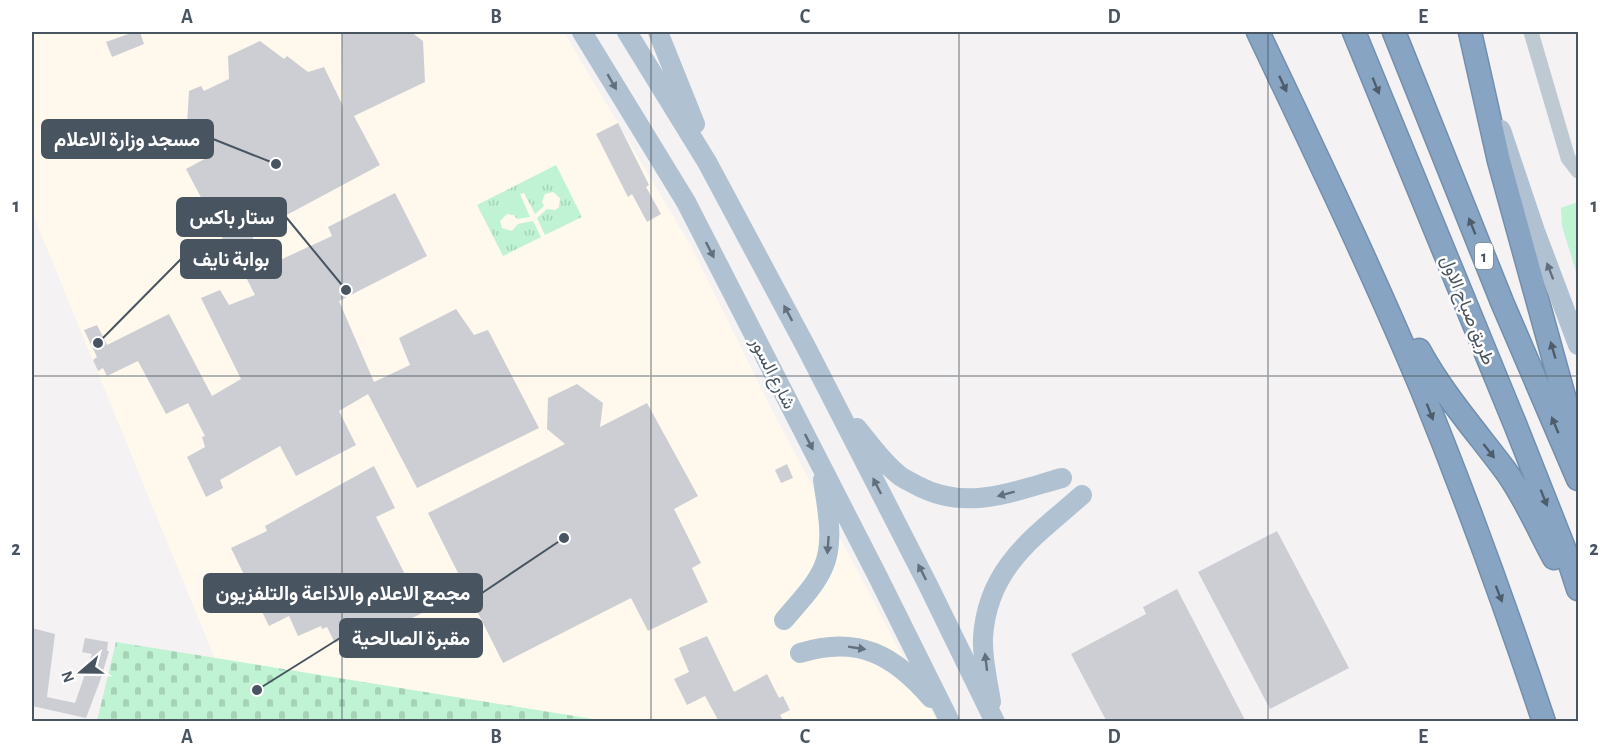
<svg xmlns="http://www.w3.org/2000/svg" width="1610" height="753" font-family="'Alegreya Sans',Vazirmatn,sans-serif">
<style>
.commercial{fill:#fef9ec}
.grass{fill:url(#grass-tufts)}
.cemetery{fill:url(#cemetery-stones)}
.green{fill:#bff3d3}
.building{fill:#ccced4}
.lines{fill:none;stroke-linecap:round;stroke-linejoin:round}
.highway-casing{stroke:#728faf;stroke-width:25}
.minor{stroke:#bfc9d2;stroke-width:15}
.major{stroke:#b0c1d2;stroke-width:20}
.highway{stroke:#87a4c3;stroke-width:22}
.oneway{fill:#62707d}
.oneway2{fill:#4e5d6b}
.grid{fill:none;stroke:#485561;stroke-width:1.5;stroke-opacity:0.55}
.labels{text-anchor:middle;stroke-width:5;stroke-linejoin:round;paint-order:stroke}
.shield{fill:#fff;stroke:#7f8890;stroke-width:1.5}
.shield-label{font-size:16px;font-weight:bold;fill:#485561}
.street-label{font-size:18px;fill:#485561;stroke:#fff}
.leader{fill:none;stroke:#485561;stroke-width:2}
.callout-dot{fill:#485561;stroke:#fff;stroke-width:2}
.callout{fill:#485561;stroke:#485561;stroke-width:2}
.callout-label{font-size:20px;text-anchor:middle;font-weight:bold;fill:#fff}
.neatline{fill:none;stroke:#485561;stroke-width:2}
.grid-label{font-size:20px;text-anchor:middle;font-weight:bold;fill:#485561}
</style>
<defs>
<pattern id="grass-tufts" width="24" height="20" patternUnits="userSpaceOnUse" patternTransform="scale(1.5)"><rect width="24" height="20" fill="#bff3d3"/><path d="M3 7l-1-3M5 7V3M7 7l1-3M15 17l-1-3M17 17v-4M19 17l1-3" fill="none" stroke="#a6d2b8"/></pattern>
<pattern id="cemetery-stones" width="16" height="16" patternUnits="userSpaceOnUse" patternTransform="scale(1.5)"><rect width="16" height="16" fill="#bff3d3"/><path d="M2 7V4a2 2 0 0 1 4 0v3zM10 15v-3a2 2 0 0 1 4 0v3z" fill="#a6d2b8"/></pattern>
</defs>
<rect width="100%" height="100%" fill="#f4f2f2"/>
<!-- commercial -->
<path class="commercial" d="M32 32H564L692 248 768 402 937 721H605L215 659 32 212Z"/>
<!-- grass -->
<path class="grass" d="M556 165 582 217 545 235 537 218 547 209 555 210 559 207 560 198 553 192 545 194 542 202 544 206 535 214 524 193 520 194 530 217 517 219 514 215 507 214 500 221 502 228 512 231 518 224 533 221 541 237 503 256 477 205Z"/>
<!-- cemetery -->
<path class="cemetery" d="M116 642 605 721H97Z"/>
<!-- green -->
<path class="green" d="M1578 202V278L1562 226 1561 208Z"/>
<!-- building -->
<path class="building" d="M134 32H140L144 44 112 57 106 42Z
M342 32H411L423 41 425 82 354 116 380 165 251 234 267 266 332 236 328 227 395 193 427 256 339 301 374 382 410 365 399 338 456 309 474 335 488 330 539 428 417 488 368 394 339 411 356 445 296 476 280 446 220 480 223 488 206 497 187 457 205 447 202 437 205 436 188 403 166 414 138 361 107 376 103 368 98 371 93 360 97 357 84 330 97 325 107 345 169 314 212 396 241 379 201 298 220 290 229 305 255 295 230 246 227 247 186 169 212 155 197 144 196 130 187 124 189 91 201 86 204 91 229 79 228 56 260 41 284 59 287 56 308 72 324 67 343 106Z
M618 123 649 185 646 187 661 214 647 222 632 194 628 197 596 134Z
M577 384 603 403 600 427 647 403 698 496 674 509 701 563 692 568 708 602 648 631 631 598 503 663 428 513 565 444 547 429 548 398Z
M787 464 793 478 781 483 775 470Z
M374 466 395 508 376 517 424 612 373 638 368 626 335 643 327 627 322 629 321 626 298 636 289 616 269 626 231 548 267 531 265 526Z
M1277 531 1349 668 1270 709 1198 572Z
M1177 589 1246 722H1107L1071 654 1146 614 1143 607Z
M32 628 55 634 47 697 75 703 92 654 82 652 85 638 108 642 107 651H109L100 681 86 718 32 706Z
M707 636 734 692 767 674 779 698 783 696 790 710 780 715 784 722H719L705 696 687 705 674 679 689 672 679 648Z"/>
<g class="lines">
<!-- highway casing -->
<g class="highway-casing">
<path id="highway" d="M1258 32C1314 150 1371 268 1422 390 1466 498 1507 611 1544 722
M1354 32 1515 424 1568 558 1578 589
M1394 32 1502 302 1578 479
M1470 32 1499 161 1578 447
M1419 350C1443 394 1475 430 1505 470 1525 497 1538 529 1554 558"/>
</g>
<!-- minor -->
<path class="minor" d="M1531 32 1568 158 1578 171"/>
<!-- major -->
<path class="major" d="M582 32 686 202 878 577 950 722
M627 32 707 162 806 347 928 585 995 722
M658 32 695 124
M1501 130 1535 231 1578 345
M857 428C870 444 883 463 900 476 904 479 911 482 916 485 966 512 1011 492 1062 478
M784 620C797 604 814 588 823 568 835 543 827 508 823 480
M800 653C858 635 894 655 931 698
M991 702C988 682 982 658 983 638 987 568 1034 537 1082 495"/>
<!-- highway -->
<use href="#highway" class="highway"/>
</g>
<!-- one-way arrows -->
<defs><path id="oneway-solid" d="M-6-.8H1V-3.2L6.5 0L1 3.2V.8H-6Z" transform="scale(1.5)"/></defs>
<g class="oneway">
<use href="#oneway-solid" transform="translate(612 82) rotate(60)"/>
<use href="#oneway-solid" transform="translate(710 250) rotate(63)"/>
<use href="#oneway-solid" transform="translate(1550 271) rotate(-111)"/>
<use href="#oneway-solid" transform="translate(788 313) rotate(-118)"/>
<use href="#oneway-solid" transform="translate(809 442) rotate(63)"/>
<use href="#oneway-solid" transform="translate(877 486) rotate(-117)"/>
<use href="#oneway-solid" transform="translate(1006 494) rotate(165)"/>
<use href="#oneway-solid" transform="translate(828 545) rotate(94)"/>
<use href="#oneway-solid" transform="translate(922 572) rotate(-117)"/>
<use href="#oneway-solid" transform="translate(857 648) rotate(9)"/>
<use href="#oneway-solid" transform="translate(986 662) rotate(-97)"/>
</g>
<g class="oneway2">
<use href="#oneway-solid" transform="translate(1283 84) rotate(65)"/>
<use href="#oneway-solid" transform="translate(1376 86) rotate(68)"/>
<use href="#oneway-solid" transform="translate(1472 226) rotate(-112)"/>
<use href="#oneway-solid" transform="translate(1553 350) rotate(-106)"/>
<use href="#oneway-solid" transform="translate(1430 412) rotate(69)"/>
<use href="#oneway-solid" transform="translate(1555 425) rotate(-113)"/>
<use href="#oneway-solid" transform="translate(1489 451) rotate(52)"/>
<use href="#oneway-solid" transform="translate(1544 498) rotate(68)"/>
<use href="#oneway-solid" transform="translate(1499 594) rotate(69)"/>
</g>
<!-- grid -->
<path class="grid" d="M342 32V722M651 32V722M959 32V722M1268 32V722M32 376H1578"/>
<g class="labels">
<!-- shield labels -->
<rect class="shield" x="1475" y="243" width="18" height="26" rx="4.5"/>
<g class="shield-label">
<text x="1484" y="262">1</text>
</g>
<!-- street labels -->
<g class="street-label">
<text transform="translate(1468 310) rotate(68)" y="6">طريق صباح الاول</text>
<text transform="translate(773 373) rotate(63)" y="6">شارع السور</text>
</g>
</g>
<!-- callouts -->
<path class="leader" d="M276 164L213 139M346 290L286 217M98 343L181 259M564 538L482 593M257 690L340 638"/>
<g class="callout-dot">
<circle cx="276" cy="164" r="6"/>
<circle cx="346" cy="290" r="6"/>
<circle cx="98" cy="343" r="6"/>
<circle cx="564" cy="538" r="6"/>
<circle cx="257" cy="690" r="6"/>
</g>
<g class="callout">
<rect x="42" y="120" width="171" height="38" rx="6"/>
<rect x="177" y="198" width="109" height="38" rx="6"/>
<rect x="181" y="240" width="100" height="38" rx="6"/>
<rect x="204" y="574" width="278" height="38" rx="6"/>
<rect x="340" y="619" width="142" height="38" rx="6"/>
</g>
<g class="callout-label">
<text x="127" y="146">مسجد وزارة الاعلام</text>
<text x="232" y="224">ستار باكس</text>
<text x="231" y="266">بوابة نايف</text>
<text x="343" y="600">مجمع الاعلام والاذاعة والتلفزيون</text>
<text x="411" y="645">مقبرة الصالحية</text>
</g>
<!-- border -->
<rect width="1610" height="753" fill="none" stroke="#ffffff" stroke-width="66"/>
<!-- north arrow -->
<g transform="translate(81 672) rotate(250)" stroke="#ffffff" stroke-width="4.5" paint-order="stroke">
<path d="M0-4.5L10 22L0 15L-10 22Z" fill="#485561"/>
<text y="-9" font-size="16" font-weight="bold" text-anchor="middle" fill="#485561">N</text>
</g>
<rect x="33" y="33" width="1544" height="687" class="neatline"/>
<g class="grid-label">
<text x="187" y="23">A</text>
<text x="496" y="23">B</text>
<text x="805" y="23">C</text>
<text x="1114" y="23">D</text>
<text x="1423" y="23">E</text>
<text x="16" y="212">1</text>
<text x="1594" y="212">1</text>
<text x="16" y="555">2</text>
<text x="1594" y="555">2</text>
<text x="187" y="743">A</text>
<text x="496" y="743">B</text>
<text x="805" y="743">C</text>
<text x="1114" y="743">D</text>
<text x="1423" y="743">E</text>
</g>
</svg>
